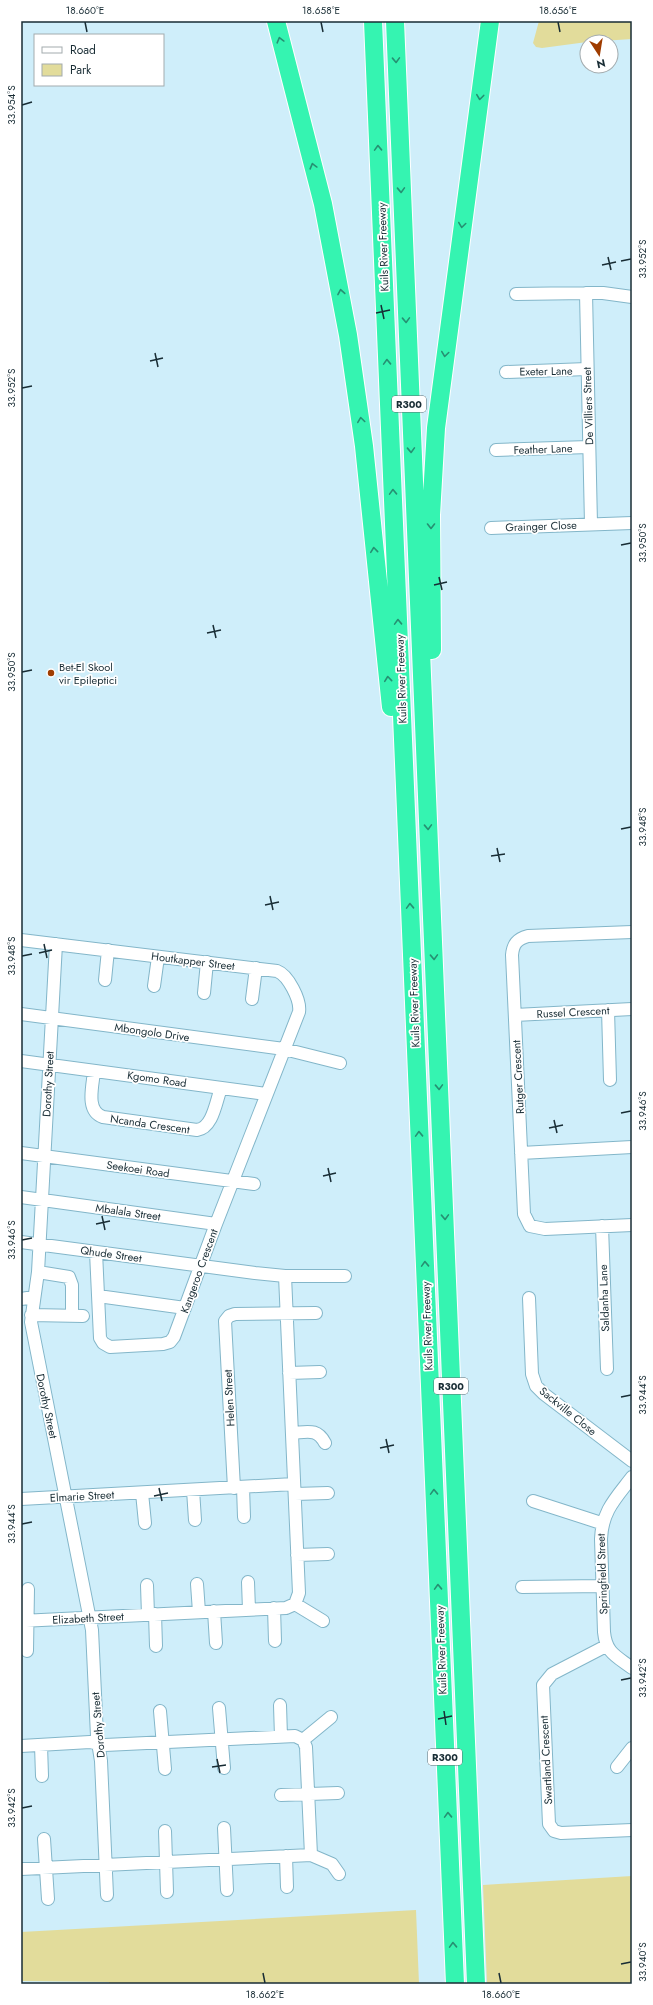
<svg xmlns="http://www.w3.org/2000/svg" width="653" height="2005" font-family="Jost,sans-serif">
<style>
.green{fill:#e2dc9b}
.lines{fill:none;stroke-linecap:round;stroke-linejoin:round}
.minor-casing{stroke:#83b6c9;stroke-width:14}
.highway-casing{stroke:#fff;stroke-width:20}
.minor{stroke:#fff;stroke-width:12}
.highway{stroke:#35f4b1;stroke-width:18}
.oneway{stroke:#269072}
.ticks{fill:none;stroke:#182c34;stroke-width:1.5}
.poi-dot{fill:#9f3c00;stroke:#fff;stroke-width:1.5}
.labels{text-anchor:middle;stroke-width:3.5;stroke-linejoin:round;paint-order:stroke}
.shield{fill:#fff;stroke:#5d6b71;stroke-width:1}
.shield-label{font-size:10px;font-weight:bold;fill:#182c34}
.street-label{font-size:11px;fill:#182c34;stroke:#fff}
.poi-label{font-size:11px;fill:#182c34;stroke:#fff;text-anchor:start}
.neatline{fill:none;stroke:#182c34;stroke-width:1.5}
.ticks-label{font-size:10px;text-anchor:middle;fill:#182c34}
</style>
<rect width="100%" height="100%" fill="#cfeefa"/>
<!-- green -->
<path class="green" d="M539 21H632V39L587 42 542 48 536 47 533 43Z
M632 1876V1984H487L483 1885Z
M416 1910 419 1984H109V1982L21 1981V1932Z"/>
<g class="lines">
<!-- minor casing -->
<g class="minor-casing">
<path id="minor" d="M516 294 586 293
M506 372 587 369
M496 450 589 447
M591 524 586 293H603L632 297
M491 528 632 523
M632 932 528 936C517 939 513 944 512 955L524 1214 530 1226 545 1229 632 1225
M21 940 277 971C288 975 301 1000 299 1012L216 1224 174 1337 170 1342 163 1344 110 1347 103 1343 100 1338 96 1252
M56 944 38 1272 31 1322 92 1630 97 1736 101 1761 107 1895
M105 980 108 950
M154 986 158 957
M204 993 207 962
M252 999 256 968
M608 1010 610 1080
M21 1014 284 1049 340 1063
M515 1015 632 1009
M21 1061 266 1094
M94 1071C93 1085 85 1111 103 1117L197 1130C213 1128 216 1101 221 1088
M21 1153 254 1184
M521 1153 632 1147
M21 1197 216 1224
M602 1226 607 1369
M21 1242 255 1273 285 1276H345
M38 1272 69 1277 72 1285V1316
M285 1276 299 1593 295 1604
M98 1296 185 1308
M529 1298 532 1374 536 1386 544 1394 632 1461
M21 1299 34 1297
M31 1315 83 1316
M289 1373 320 1372
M292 1433C308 1432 317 1428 325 1443
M632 1477C616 1498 602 1511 601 1539L604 1632C606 1653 616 1656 632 1668
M243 1487 244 1517
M234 1488 225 1321 229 1316 235 1314 316 1313
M193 1490 195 1520
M142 1493 145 1523
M295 1494 328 1493
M21 1499 294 1484
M533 1501 601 1523
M297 1555 328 1554
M248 1582 249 1610
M197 1584 199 1612
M147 1585 148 1615
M522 1587 602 1586
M274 1608 275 1641
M214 1611 216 1643
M155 1614 156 1646
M21 1621 286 1608 295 1604 323 1621
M606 1646 552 1674 543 1685 549 1824 554 1831 561 1833 632 1830
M27 1651 28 1589
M280 1705 281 1737
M219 1708 224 1768
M160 1711 165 1769
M303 1740 306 1747 311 1855
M41 1745 42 1776
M21 1746 90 1742 105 1745 295 1736 303 1740 331 1717
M617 1767 632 1748
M281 1795 338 1793
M224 1828 227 1890
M165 1831 167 1892
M44 1839 48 1899
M286 1856 287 1887
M21 1869 311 1855 332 1864 339 1874"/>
</g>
<!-- highway casing -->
<g class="highway-casing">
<path id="highway" d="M276 21 323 204 348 335 364 446 391 707
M373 21 455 1984
M395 21 476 1984
M432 650 431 515 436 428 490 21"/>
</g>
<!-- minor -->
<use href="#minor" class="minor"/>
<!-- highway -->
<use href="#highway" class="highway"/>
</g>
<!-- one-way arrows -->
<defs><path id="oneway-chevron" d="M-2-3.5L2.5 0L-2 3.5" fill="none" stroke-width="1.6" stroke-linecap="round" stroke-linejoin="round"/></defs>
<g class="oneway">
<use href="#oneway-chevron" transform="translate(280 40) rotate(-105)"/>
<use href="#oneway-chevron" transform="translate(396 60) rotate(88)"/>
<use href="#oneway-chevron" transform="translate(480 97) rotate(97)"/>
<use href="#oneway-chevron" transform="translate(378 148) rotate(-92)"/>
<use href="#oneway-chevron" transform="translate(313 166) rotate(-105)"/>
<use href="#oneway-chevron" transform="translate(401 190) rotate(88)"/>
<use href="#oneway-chevron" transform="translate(462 225) rotate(98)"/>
<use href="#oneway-chevron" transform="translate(341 292) rotate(-100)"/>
<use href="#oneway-chevron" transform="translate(406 320) rotate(88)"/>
<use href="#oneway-chevron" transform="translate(445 354) rotate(98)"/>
<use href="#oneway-chevron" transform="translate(387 362) rotate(-92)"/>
<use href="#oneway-chevron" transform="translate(361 420) rotate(-98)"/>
<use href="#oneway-chevron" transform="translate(411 450) rotate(88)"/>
<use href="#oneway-chevron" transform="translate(393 492) rotate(-92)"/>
<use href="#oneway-chevron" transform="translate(431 526) rotate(90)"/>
<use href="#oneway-chevron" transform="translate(374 550) rotate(-96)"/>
<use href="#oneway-chevron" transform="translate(398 622) rotate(-92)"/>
<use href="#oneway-chevron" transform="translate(388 679) rotate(-96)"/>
<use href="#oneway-chevron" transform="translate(428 827) rotate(88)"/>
<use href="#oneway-chevron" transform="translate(410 906) rotate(-92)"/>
<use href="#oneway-chevron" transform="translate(434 957) rotate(88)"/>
<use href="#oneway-chevron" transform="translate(439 1087) rotate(88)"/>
<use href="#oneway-chevron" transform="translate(419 1134) rotate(-92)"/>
<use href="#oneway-chevron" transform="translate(445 1217) rotate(88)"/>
<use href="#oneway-chevron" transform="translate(425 1264) rotate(-92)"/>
<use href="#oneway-chevron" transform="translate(434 1492) rotate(-92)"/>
<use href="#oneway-chevron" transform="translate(438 1587) rotate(-92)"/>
<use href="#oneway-chevron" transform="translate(448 1815) rotate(-92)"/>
<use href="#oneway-chevron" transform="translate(453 1945) rotate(-92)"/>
</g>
<!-- ticks -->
<path class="ticks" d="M85 22 87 32M321 22 323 32M558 22 560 32M22 105 32 102M608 257 611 270M621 261 631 259M602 265 616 262M381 305 384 319M376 313 390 310M155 353 158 367M150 361 163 358M22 388 32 386M621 545 631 543M439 577 442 590M434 585 447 582M213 625 216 638M207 633 221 630M22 672 32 670M621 829 631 827M497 848 500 862M491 856 505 854M270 896 273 910M265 905 279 902M44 944 47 958M39 953 52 950M22 956 32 954M621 1113 631 1111M554 1120 557 1133M549 1128 563 1125M328 1168 331 1182M323 1176 336 1173M102 1216 105 1230M96 1224 110 1221M22 1240 32 1238M621 1397 631 1395M386 1439 389 1453M380 1448 394 1445M159 1488 162 1501M154 1496 168 1493M22 1524 32 1522M621 1680 631 1678M444 1711 446 1725M438 1719 452 1716M217 1759 220 1773M212 1767 226 1765M22 1808 32 1806M621 1964 631 1962M263 1973 265 1983M499 1973 501 1983"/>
<!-- markers -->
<circle class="poi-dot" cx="51" cy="673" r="4"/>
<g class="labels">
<!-- shield labels -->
<g class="shield">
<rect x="392" y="396" width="34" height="16" rx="3"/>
<rect x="434" y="1378" width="34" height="16" rx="3"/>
<rect x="428" y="1749" width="34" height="16" rx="3"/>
</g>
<g class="shield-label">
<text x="409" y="408">R300</text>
<text x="451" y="1390">R300</text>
<text x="445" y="1761">R300</text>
</g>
<!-- street labels -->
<g class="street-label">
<text transform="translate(383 247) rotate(-92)" y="4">Kuils River Freeway</text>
<text transform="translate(546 371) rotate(-1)" y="4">Exeter Lane</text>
<text transform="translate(588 406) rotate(-92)" y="4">De Villiers Street</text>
<text transform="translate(543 449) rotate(-2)" y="4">Feather Lane</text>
<text transform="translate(541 526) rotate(-2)" y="4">Grainger Close</text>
<text transform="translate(401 679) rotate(-92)" y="4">Kuils River Freeway</text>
<text transform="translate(193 961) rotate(7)" y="4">Houtkapper Street</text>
<text transform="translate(414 1003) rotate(-92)" y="4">Kuils River Freeway</text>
<text transform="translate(573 1012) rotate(-3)" y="4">Russel Crescent</text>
<text transform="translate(152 1032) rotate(8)" y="4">Mbongolo Drive</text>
<text transform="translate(518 1077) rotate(-93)" y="4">Rutger Crescent</text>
<text transform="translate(157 1079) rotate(8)" y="4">Kgomo Road</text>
<text transform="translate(48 1084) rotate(-87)" y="4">Dorothy Street</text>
<text transform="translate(150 1124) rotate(8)" y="4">Ncanda Crescent</text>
<text transform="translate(138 1169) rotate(8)" y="4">Seekoei Road</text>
<text transform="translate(128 1212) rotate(8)" y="4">Mbalala Street</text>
<text transform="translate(111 1254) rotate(8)" y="4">Qhude Street</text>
<text transform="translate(199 1271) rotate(-70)" y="4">Kangeroo Crescent</text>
<text transform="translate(604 1298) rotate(-92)" y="4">Saldanha Lane</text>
<text transform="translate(427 1326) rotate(-92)" y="4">Kuils River Freeway</text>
<text transform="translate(229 1398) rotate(-93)" y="4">Helen Street</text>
<text transform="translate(47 1406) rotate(78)" y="4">Dorothy Street</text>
<text transform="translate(568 1411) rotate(39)" y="4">Sackville Close</text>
<text transform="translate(82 1496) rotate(-3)" y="4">Elmarie Street</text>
<text transform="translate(602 1574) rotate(-92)" y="4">Springfield Street</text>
<text transform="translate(88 1618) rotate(-3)" y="4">Elizabeth Street</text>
<text transform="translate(441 1650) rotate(-92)" y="4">Kuils River Freeway</text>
<text transform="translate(98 1725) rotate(-95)" y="4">Dorothy Street</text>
<text transform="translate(546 1760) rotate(-93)" y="4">Swartland Crescent</text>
</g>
<!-- poi labels -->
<g class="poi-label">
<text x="59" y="671">Bet-El Skool<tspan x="59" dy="13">vir Epileptici</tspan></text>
</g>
</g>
<!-- border -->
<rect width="653" height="2005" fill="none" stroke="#ffffff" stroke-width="44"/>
<!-- legend -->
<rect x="34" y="34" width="130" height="52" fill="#ffffff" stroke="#a3abae"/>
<rect x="42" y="47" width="20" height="6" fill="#ffffff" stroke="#a3abae"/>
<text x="70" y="54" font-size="12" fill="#182c34">Road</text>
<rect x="42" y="64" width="20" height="12" fill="#e2dc9b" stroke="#a3abae"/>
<text x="70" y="74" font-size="12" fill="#182c34">Park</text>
<!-- north arrow -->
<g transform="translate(599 54) rotate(168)"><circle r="19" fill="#ffffff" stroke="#a3abae"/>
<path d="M0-3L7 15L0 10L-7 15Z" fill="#9f3c00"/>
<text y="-6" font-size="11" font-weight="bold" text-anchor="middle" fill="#182c34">N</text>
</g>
<rect x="22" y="22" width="609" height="1961" class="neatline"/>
<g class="ticks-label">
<text x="85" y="14">18.660°E</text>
<text x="321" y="14">18.658°E</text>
<text x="558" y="14">18.656°E</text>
<text transform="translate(11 105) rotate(-90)" y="4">33.954°S</text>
<text transform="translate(642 259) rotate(-90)" y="4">33.952°S</text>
<text transform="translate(11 388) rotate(-90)" y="4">33.952°S</text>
<text transform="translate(642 543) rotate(-90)" y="4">33.950°S</text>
<text transform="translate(11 672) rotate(-90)" y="4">33.950°S</text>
<text transform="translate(642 827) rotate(-90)" y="4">33.948°S</text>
<text transform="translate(11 956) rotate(-90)" y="4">33.948°S</text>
<text transform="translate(642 1111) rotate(-90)" y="4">33.946°S</text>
<text transform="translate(11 1240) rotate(-90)" y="4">33.946°S</text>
<text transform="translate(642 1395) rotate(-90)" y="4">33.944°S</text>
<text transform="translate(11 1524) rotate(-90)" y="4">33.944°S</text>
<text transform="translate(642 1678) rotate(-90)" y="4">33.942°S</text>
<text transform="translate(11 1808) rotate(-90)" y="4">33.942°S</text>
<text transform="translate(642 1962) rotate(-90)" y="4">33.940°S</text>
<text x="265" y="1998">18.662°E</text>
<text x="501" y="1998">18.660°E</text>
</g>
</svg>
